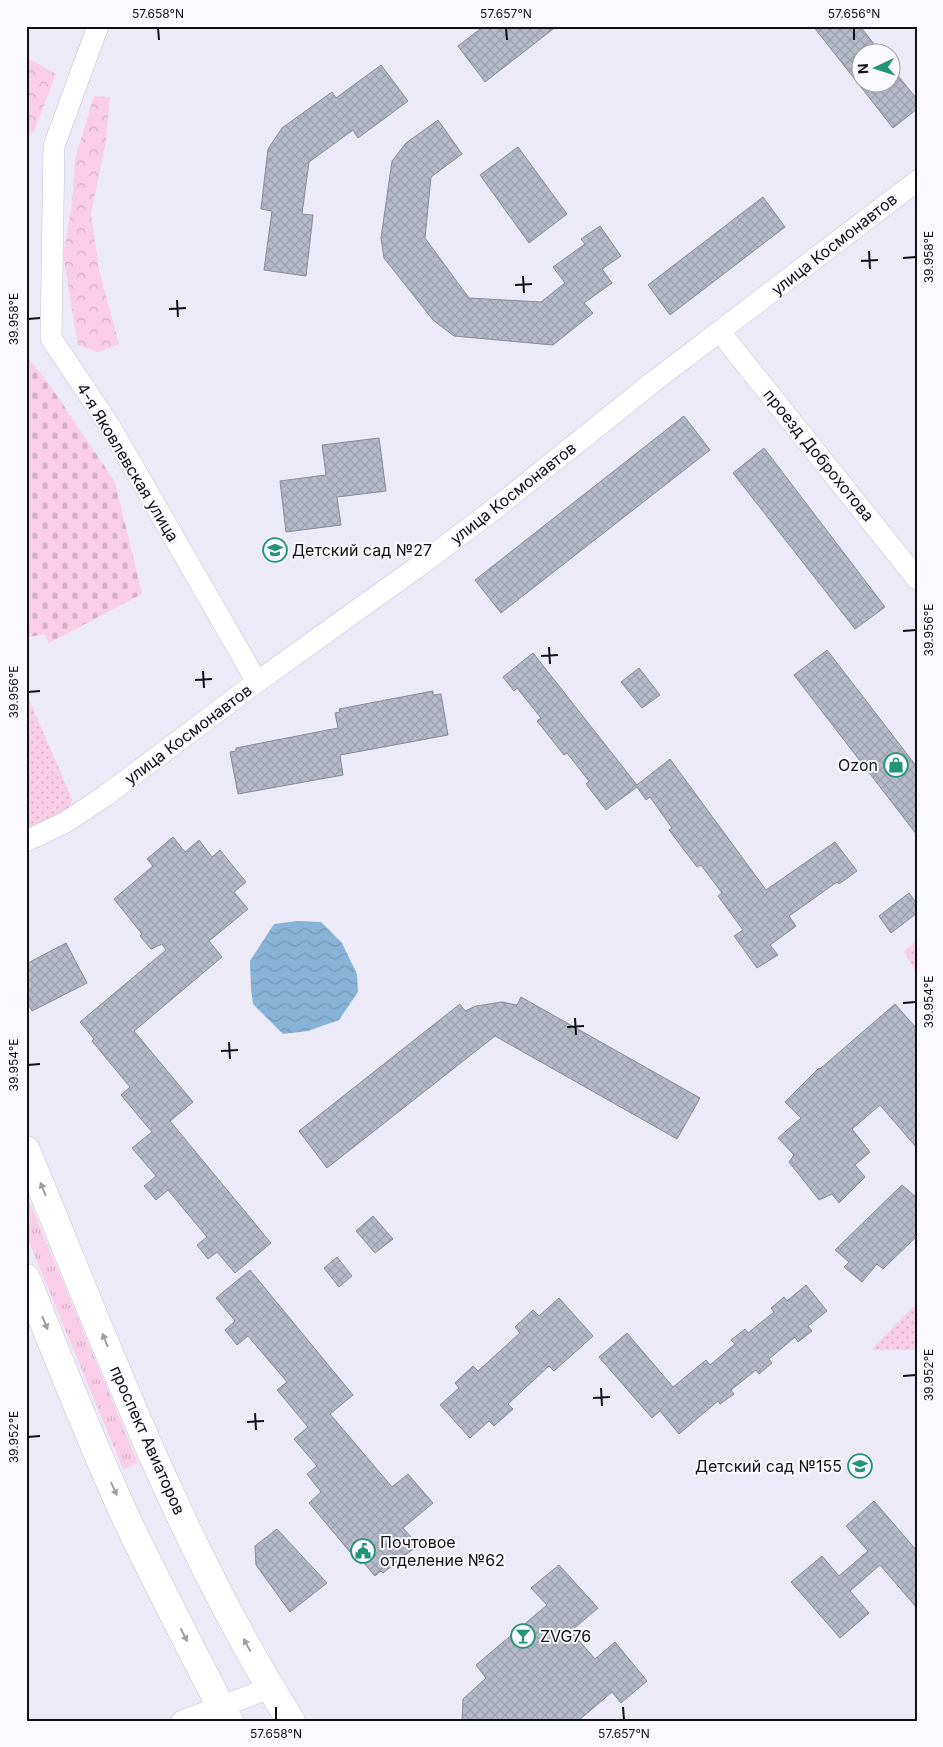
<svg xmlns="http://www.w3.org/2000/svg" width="943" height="1747" font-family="Inter,sans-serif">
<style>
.grass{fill:url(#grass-tufts)}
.forest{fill:url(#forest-crowns)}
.cemetery{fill:url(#cemetery-stones)}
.park{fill:url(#park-dots)}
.water{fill:url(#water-waves)}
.building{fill:url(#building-cross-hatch);stroke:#868b97}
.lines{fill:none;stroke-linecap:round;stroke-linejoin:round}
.minor-casing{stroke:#c4c2d0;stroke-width:22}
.secondary-casing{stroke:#c4c2d0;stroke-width:29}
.minor{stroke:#fff;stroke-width:21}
.secondary{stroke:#fff;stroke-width:28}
.oneway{fill:#9f9fa1}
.ticks{fill:none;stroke:#100f14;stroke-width:2}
.labels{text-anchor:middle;stroke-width:4;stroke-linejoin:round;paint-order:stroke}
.street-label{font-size:16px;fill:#100f14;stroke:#faf9ff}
.poi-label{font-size:16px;fill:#100f14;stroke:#faf9ff;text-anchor:start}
.neatline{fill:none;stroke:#100f14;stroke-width:2}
.ticks-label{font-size:12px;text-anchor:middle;fill:#100f14}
</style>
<defs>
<pattern id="grass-tufts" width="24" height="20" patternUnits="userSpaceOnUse" patternTransform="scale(1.25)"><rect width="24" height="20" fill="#f9cee6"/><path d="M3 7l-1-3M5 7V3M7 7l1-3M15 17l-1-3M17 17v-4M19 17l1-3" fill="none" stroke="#d4b0c4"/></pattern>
<pattern id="forest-crowns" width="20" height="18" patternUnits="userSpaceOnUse" patternTransform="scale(1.25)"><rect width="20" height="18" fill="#f9cee6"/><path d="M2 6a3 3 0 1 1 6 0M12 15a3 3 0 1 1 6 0" fill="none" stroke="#d4b0c4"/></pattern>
<pattern id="cemetery-stones" width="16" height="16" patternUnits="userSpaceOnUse" patternTransform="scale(1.25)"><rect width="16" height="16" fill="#f9cee6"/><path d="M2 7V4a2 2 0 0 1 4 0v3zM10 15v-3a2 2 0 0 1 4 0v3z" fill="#d4b0c4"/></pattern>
<pattern id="park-dots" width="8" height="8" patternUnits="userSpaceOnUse" patternTransform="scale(1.25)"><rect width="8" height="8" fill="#f9cee6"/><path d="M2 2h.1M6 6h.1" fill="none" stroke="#d4b0c4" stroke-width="1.8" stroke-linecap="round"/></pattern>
<pattern id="water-waves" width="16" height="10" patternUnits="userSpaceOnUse" patternTransform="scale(1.25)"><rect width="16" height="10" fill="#88b3d8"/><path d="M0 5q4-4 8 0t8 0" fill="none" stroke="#7499b8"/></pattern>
<pattern id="building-cross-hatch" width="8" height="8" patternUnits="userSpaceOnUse" patternTransform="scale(1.25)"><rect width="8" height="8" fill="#b6bac8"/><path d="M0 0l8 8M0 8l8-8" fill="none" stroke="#9b9fab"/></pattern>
</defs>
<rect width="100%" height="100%" fill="#edeaf8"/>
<!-- grass -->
<path class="grass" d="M26 1193 138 1463 123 1469 26 1235Z"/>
<!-- forest -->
<path class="forest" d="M26 57 56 74 34 131 26 139Z
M94 96 110 97 106 141 91 213 99 270 119 344 98 352 78 345 63 255 72 204 75 159Z"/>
<!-- cemetery -->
<path class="cemetery" d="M26 356 47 381 115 482 142 594 49 643 44 634 26 638Z"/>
<!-- park -->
<path class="park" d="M28 697 72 799 69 811 26 833V698Z
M917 941V974L904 951Z
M917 1303V1350H871Z"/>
<!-- water -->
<path class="water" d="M298 921 321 922 342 943 357 974 358 992 339 1020 308 1031 283 1034 253 1004 251 989 250 961 274 924Z"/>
<!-- building -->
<path class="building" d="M484 26H557L485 82 458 46Z
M813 26H860L880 52H860V82H890V66L917 99V109L893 128Z
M381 65 408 101 358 138 353 130 309 162 302 214 313 215 306 276 264 270 272 211 261 209 268 149 282 128 332 92 336 98Z
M438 120 462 154 431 177 425 238 469 298 541 302 565 283 553 267 585 244 581 239 600 226 621 256 602 269 612 283 584 303 593 313 553 345 454 336 433 320 384 258 381 238 392 161 406 143Z
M518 147 567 214 529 243 480 175Z
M763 197 785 227 670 315 648 285Z
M684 416 710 450 501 613 475 580Z
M379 438 386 491 337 497 341 525 286 532 280 481 326 475 322 445Z
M764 448 885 607 855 629 733 473Z
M827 650 917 767V835L794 675Z
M533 653 637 785 670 759 766 890 835 842 857 871 839 884 837 882 789 916 796 926 770 945 778 955 757 968 734 936 743 930 718 896 722 893 701 865 697 867 669 830 672 828 650 797 646 800 637 787 606 810 586 784 589 781 567 753 564 755 537 721 541 718 517 688 514 691 503 677Z
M639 668 660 695 642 708 621 682Z
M433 691V695L441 694 448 735 340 755 343 775 238 794 230 752 236 751V748L338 728 335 713 340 712 339 709Z
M173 837 185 852 199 840 212 857 220 850 246 882 234 892 248 909 209 941 222 957 134 1031 193 1102 170 1121 271 1243 235 1273 217 1252 208 1259 197 1245 207 1237 168 1190 156 1200 144 1186 156 1176 132 1148 152 1132 121 1095 130 1087 92 1041 94 1039 80 1022 166 950 162 944 151 949 140 936 142 934 114 899 153 866 147 859Z
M909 893 917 904V913L891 933 879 916Z
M66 943 87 983 32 1011 26 1000V964Z
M521 997 700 1098 677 1139 495 1036 327 1168 299 1131 460 1004 465 1011 476 1006 502 1002 517 1005Z
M895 1004 917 1029V1148L880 1105 852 1129 870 1152 855 1165 865 1177 839 1203 832 1194 819 1200 789 1162 794 1155 778 1138 801 1118 785 1102 819 1068 820 1069Z
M902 1185 917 1198V1236L883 1269 877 1264 862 1282 844 1267 849 1262 835 1250Z
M373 1216 393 1239 375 1253 356 1231Z
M337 1257 352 1276 339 1287 324 1268Z
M250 1270 353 1395 330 1414 392 1487 408 1474 433 1503 403 1528 418 1545 383 1573 381 1571 375 1576 363 1562 360 1564 309 1503 321 1492 307 1474 317 1466 294 1439 308 1427 277 1390 287 1382 248 1336 237 1345 225 1330 235 1321 216 1298Z
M806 1285 827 1311 808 1326 812 1331 798 1342 795 1337 769 1359 772 1363 759 1374 756 1370 731 1390 734 1394 720 1404 718 1401 679 1434 660 1411 652 1418 599 1357 627 1333 673 1387 706 1360 710 1365 735 1344 731 1340 745 1329 748 1333 774 1312 771 1308 784 1297 787 1301Z
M559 1298 593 1336 554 1371 549 1366 508 1404 513 1409 494 1426 489 1421 470 1438 440 1405 459 1388 455 1383 473 1366 478 1371 520 1333 515 1327 533 1310 539 1316Z
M874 1501 917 1551V1608L880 1565 850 1591 869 1613 840 1638 791 1582 822 1556 839 1576 868 1551 846 1526Z
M277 1529 327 1583 290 1612 256 1565 255 1546Z
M559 1565 598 1608 571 1631 595 1659 615 1642 647 1681 621 1703 612 1692 578 1721H462L463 1699 486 1678 476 1665 547 1605 531 1588Z"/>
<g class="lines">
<!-- minor casing -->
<g class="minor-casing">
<path id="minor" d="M98 26 54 146 51 338 111 428 257 682
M720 332 917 579
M26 841 66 822 105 796 257 682 416 568 497 507 653 382 917 181
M182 1721 270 1688"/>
</g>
<!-- secondary casing -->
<g class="secondary-casing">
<path id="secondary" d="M26 1150C106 1343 179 1543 291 1721
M26 1278C59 1359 90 1441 127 1520 157 1583 189 1645 221 1707L229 1721"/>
</g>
<!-- minor -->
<use href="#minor" class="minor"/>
<!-- secondary -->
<use href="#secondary" class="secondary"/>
</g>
<!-- one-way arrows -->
<defs><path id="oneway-solid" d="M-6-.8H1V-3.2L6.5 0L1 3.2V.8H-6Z" transform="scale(1.25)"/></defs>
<g class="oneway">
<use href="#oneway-solid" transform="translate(43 1189) rotate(-112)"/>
<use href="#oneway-solid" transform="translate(45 1323) rotate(68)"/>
<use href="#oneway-solid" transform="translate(105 1340) rotate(-112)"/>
<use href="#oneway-solid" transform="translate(114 1489) rotate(66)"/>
<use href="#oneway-solid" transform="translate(184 1635) rotate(63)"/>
<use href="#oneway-solid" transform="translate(247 1645) rotate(-118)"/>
</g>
<!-- ticks -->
<path class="ticks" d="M158 28 159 40M506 28 507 40M854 28V40M869 251 870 269M903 258 916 257M861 261 878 260M523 276 524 293M515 285 532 284M177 300 178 317M169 309 186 308M28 319 40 318M903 631 916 630M549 647 550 664M541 656 558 655M203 671 204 688M195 680 212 679M28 692 40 691M903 1003 916 1002M575 1018 576 1035M567 1027 584 1026M229 1042 230 1059M221 1051 238 1050M28 1065 40 1064M903 1376 916 1375M601 1388 602 1406M593 1398 610 1397M255 1413 256 1430M247 1422 264 1421M28 1437 40 1436M276 1707V1720M623 1707 624 1720"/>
<!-- icons -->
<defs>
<g id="school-ring" transform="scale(1.25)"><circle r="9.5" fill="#faf9ff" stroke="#249476" stroke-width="1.5"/><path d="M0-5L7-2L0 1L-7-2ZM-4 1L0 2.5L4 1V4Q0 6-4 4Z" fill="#249476"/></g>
<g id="shop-ring" transform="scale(1.25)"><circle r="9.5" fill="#faf9ff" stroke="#249476" stroke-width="1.5"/><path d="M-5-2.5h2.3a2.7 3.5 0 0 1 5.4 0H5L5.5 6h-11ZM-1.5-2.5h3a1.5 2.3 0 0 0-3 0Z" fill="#249476"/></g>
<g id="civic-ring" transform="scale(1.25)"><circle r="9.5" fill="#faf9ff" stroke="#249476" stroke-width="1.5"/><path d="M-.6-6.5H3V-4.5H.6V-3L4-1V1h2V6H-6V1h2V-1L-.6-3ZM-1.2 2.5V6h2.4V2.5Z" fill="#249476"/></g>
<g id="bar-ring" transform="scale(1.25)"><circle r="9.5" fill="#faf9ff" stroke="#249476" stroke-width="1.5"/><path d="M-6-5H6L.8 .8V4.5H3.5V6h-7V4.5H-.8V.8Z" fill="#249476"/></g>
</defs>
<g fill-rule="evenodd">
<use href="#school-ring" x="275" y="550"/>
<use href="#shop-ring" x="896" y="765"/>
<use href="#school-ring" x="860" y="1466"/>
<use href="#civic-ring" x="363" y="1551"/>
<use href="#bar-ring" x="523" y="1636"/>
</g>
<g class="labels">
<!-- street labels -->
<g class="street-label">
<text transform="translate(834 244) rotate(-38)" y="6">улица Космонавтов</text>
<text transform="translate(819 455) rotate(51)" y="6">проезд Доброхотова</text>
<text transform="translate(128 462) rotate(59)" y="6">4-я Яковлевская улица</text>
<text transform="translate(513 493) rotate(-38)" y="6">улица Космонавтов</text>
<text transform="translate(188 734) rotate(-37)" y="6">улица Космонавтов</text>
<text transform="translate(148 1440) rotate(66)" y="6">проспект Авиаторов</text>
</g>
<!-- poi labels -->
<g class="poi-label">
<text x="292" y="556">Детский сад №27</text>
<text x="878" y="771" text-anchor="end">Ozon</text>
<text x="842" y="1472" text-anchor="end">Детский сад №155</text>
<text x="380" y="1548">Почтовое<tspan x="380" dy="18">отделение №62</tspan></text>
<text x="540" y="1642">ZVG76</text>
</g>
</g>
<!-- border -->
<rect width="943" height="1747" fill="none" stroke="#faf9ff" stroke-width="55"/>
<!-- north arrow -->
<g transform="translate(876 68) rotate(266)"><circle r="24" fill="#faf9ff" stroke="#9c9ba1"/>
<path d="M0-4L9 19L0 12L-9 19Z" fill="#249476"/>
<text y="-8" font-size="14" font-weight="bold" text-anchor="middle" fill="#100f14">N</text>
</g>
<rect x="28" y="28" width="888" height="1692" class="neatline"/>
<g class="ticks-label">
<text x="158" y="18">57.658°N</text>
<text x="506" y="18">57.657°N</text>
<text x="854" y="18">57.656°N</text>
<text transform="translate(929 257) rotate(-90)" y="4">39.958°E</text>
<text transform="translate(14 319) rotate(-90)" y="4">39.958°E</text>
<text transform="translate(929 630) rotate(-90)" y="4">39.956°E</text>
<text transform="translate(14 692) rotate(-90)" y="4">39.956°E</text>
<text transform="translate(929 1002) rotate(-90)" y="4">39.954°E</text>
<text transform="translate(14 1065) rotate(-90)" y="4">39.954°E</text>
<text transform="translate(929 1375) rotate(-90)" y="4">39.952°E</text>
<text transform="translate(14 1437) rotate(-90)" y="4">39.952°E</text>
<text x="276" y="1738">57.658°N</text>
<text x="624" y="1738">57.657°N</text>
</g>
</svg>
